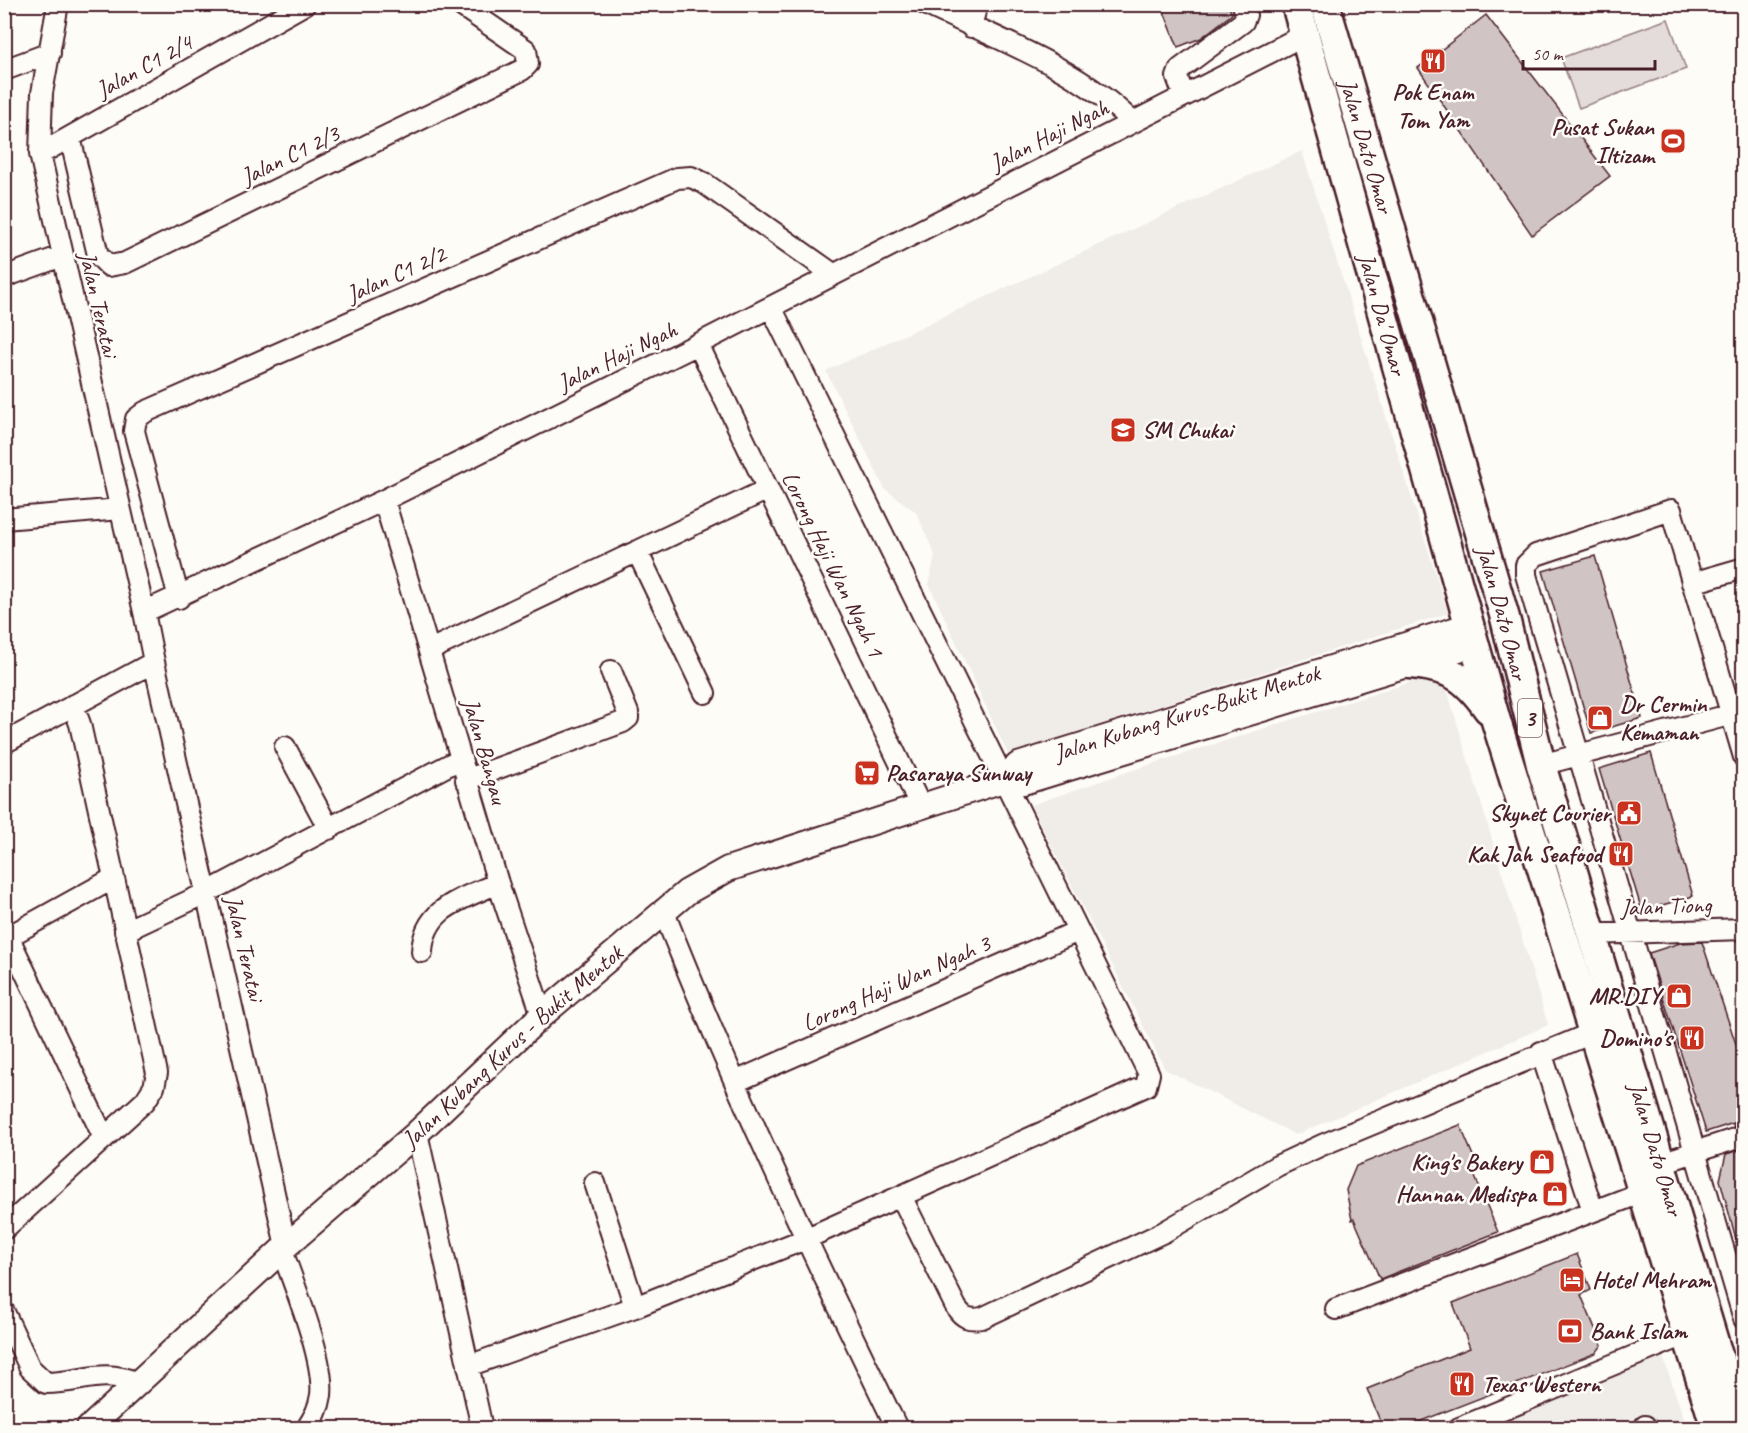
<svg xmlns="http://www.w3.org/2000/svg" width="1748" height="1433" font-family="Caveat,sans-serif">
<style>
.built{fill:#f0ece8}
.green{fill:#e3dcda;stroke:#967e82;stroke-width:1.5}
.building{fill:#d0c5c4;stroke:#4a1f2b;stroke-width:1.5}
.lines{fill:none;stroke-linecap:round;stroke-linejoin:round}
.minor-casing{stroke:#4a1f2b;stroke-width:24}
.major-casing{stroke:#4a1f2b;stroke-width:28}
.highway-casing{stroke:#4a1f2b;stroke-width:33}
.minor{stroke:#fdfcf7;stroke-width:20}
.major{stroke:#fdfcf7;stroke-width:24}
.highway{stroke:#fdfcf7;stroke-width:28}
.labels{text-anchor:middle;stroke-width:5;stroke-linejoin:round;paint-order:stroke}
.shield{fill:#fdfcf7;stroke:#806168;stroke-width:1.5}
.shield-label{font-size:22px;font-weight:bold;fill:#4a1f2b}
.street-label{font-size:24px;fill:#4a1f2b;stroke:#fdfcf7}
.poi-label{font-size:24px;font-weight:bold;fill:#4a1f2b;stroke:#fdfcf7;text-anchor:end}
</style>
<rect width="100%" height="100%" fill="#fdfcf7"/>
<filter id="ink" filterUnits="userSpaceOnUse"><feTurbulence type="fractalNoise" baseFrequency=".0167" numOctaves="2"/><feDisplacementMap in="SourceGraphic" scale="12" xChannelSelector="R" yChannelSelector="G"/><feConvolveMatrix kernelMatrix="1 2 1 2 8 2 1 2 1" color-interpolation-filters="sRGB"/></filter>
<g filter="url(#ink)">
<!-- built -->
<path class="built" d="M1302 151 1448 613 1008 754 929 584 935 555 916 512 885 489 826 371Z
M1421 679 1447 690 1548 1025 1296 1135 1165 1069 1031 805 1139 768Z
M1661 1351 1687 1428H1460Z"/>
<!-- green -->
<path class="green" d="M1668 19 1686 69 1579 108 1561 58Z"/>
<!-- building -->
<path class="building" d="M1161 4H1228L1232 14 1201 38 1178 47Z
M1486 15 1610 176 1532 235 1418 68Z
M1595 556 1642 718 1591 733 1543 571Z
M1651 753 1693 896 1642 911 1599 769Z
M1702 942 1743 1065V1124L1733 1127 1734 1123 1706 1132 1649 953 1680 943Z
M1460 1125 1479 1170 1473 1172 1498 1232 1380 1279 1354 1219 1352 1220 1346 1190 1356 1166Z
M1743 1149V1249L1739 1250 1720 1180 1726 1154Z
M1577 1254 1591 1290 1581 1295 1602 1345 1596 1353 1403 1428H1383L1367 1389 1470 1348 1453 1303Z"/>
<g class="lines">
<!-- minor casing -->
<g class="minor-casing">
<path id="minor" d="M58 4 42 93 40 154 144 612
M925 4C993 37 1078 68 1131 121
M971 27 977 4
M4 70 50 53
M1184 96 1177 77 1180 69 1243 22 1246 15 1243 4
M70 137 98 255 109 266 125 263 522 70 528 64 526 50 459 4
M40 154 305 4
M4 277 62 256
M698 344 921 807
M384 500 498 883 542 1015
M4 519 120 509
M637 551 705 693
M1692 583 1744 568
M179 598 134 431 136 419 145 412 677 178 691 177 704 183 833 274
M430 650 768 489
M154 662 286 1246
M4 743 154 662 144 612 384 500 698 344 1304 35
M285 747 329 829
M1744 757 1671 510 1536 555 1526 565V575L1744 1319
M1541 765 1744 711
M466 780 623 722 628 718V713L611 671
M663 910C733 1087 814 1258 897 1428
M125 931 206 893 460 759
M1591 934 1744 929
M8 936 104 1138
M4 939 114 878
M422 952C424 907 463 899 498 883
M1541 1052 1593 1211
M735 1082 1078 931
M417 1133 482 1428
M1661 1163 1744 1136
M595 1183 635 1307
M901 1196 956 1307C963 1318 969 1320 982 1318L1164 1232 1277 1166 1322 1145 1592 1033
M4 1229 145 1101 154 1087 157 1073 80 724 73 705
M282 1250C294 1286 325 1359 321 1395 319 1409 314 1417 307 1428
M1336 1309 1641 1193
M4 1312 30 1368 46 1383C82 1383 101 1368 138 1383
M468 1366 635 1307 805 1239 1146 1086 1149 1074 1119 1013 771 307
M1645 1426 1646 1428
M1459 1428 1685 1335"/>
</g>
<!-- major casing -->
<g class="major-casing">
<g id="major">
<path id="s1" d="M1003 780 1018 765 1470 625"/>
<path id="s2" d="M89 1428 286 1246 417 1133 542 1015 687 892 728 869 1003 780 1023 782 1475 644"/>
</g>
</g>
<!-- highway casing -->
<g class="highway-casing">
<g id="highway">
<path id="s3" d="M1296 4 1496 721 1716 1428"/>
<path id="s4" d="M1325 4 1505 618 1541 765 1723 1372 1742 1428"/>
<path d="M1409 664C1449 667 1465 676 1488 709"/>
</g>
</g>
<!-- minor -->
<use href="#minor" class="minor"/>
<!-- major -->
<use href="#major" class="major"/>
<!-- highway -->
<use href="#highway" class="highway"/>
</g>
</g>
<!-- icons -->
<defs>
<g id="restaurant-square" transform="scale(1.35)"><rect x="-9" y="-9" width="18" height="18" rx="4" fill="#c8321e" stroke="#fdfcf7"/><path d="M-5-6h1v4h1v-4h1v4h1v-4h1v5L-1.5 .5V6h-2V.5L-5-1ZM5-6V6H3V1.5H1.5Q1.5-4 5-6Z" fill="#fff"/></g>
<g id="stadium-square" transform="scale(1.35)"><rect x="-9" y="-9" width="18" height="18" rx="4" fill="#c8321e" stroke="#fdfcf7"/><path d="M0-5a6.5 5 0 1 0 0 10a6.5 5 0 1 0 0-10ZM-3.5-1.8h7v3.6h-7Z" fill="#fff"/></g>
<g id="school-square" transform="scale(1.35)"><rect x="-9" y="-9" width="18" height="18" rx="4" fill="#c8321e" stroke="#fdfcf7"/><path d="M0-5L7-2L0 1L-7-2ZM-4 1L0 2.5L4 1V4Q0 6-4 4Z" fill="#fff"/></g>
<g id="shop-square" transform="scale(1.35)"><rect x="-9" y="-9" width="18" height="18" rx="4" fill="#c8321e" stroke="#fdfcf7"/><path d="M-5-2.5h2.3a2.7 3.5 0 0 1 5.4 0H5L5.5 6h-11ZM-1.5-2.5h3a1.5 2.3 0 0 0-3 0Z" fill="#fff"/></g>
<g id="supermarket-square" transform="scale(1.35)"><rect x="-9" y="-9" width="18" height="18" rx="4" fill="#c8321e" stroke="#fdfcf7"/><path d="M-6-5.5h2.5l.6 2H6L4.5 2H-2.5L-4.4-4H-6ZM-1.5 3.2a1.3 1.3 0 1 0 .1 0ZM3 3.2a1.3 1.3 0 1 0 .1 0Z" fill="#fff"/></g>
<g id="civic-square" transform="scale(1.35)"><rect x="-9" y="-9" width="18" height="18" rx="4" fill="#c8321e" stroke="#fdfcf7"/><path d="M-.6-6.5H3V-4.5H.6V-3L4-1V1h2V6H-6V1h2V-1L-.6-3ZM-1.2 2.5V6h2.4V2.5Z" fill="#fff"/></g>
<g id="hotel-square" transform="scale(1.35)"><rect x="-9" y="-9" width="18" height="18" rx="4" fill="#c8321e" stroke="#fdfcf7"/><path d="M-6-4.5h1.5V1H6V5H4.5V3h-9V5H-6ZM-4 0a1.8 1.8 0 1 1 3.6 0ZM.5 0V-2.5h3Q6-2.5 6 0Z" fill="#fff"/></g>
<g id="bank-square" transform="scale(1.35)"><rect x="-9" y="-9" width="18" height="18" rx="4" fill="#c8321e" stroke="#fdfcf7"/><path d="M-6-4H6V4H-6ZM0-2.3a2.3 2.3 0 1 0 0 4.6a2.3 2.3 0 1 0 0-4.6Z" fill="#fff"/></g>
</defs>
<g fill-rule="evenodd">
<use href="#restaurant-square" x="1433" y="61"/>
<use href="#stadium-square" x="1673" y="141"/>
<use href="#school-square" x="1123" y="430"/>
<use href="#shop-square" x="1600" y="718"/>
<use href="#supermarket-square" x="867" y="773"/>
<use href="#civic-square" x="1629" y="813"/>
<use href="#restaurant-square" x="1621" y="854"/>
<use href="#shop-square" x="1679" y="996"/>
<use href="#restaurant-square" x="1692" y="1038"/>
<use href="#shop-square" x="1542" y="1162"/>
<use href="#shop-square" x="1555" y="1194"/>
<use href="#hotel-square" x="1572" y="1280"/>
<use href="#bank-square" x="1570" y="1331"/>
<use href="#restaurant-square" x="1462" y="1384"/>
</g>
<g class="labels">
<!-- shield labels -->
<rect class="shield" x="1518" y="699" width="24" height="38" rx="4.5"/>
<g class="shield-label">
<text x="1530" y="726">3</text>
</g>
<!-- street labels -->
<g class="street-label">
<text transform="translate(144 66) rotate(-29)" y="8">Jalan C1 2/4</text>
<text transform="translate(1049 135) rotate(-27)" y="8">Jalan Haji Ngah</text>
<text dy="8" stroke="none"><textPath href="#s4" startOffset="148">Jalan Dato Omar</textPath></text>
<text transform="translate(290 155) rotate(-26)" y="8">Jalan C1 2/3</text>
<text transform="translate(396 274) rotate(-24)" y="8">Jalan C1 2/2</text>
<text transform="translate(99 304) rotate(77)" y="8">Jalan Teratai</text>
<text dy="8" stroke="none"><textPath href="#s3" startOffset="322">Jalan Da' Omar</textPath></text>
<text transform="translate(617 356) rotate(-26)" y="8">Jalan Haji Ngah</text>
<text transform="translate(833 564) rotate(64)" y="8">Lorong Haji Wan Ngah 1</text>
<text dy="8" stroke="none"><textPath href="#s4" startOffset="634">Jalan Dato Omar</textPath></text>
<text dy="8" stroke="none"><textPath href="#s1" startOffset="198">Jalan Kubang Kurus-Bukit Mentok</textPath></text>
<text transform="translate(485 751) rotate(74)" y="8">Jalan Bangau</text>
<text transform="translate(1666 906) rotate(-2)" y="8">Jalan Tiong</text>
<text transform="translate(245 948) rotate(77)" y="8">Jalan Teratai</text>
<text transform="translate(896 983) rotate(-24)" y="8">Lorong Haji Wan Ngah 3</text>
<text dy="8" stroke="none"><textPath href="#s2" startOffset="570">Jalan Kubang Kurus - Bukit Mentok</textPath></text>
<text dy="8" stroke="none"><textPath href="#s4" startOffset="1192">Jalan Dato Omar</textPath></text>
</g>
<!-- poi labels -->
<g class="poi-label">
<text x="1433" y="100" text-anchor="middle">Pok Enam<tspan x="1433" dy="28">Tom Yam</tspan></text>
<text x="1654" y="135">Pusat Sukan<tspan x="1654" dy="28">Iltizam</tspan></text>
<text x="1142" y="438" text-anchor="start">SM Chukai</text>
<text x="1620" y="712" text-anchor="start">Dr Cermin<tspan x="1620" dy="28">Kemaman</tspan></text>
<text x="886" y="781" text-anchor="start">Pasaraya Sunway</text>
<text x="1610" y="821">Skynet Courier</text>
<text x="1602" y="862">Kak Jah Seafood</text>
<text x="1660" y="1004">MR.DIY</text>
<text x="1672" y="1046">Domino's</text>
<text x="1522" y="1170">King's Bakery</text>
<text x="1536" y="1202">Hannan Medispa</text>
<text x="1592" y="1288" text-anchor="start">Hotel Mehram</text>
<text x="1590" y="1339" text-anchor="start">Bank Islam</text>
<text x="1482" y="1392" text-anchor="start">Texas Western</text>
</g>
</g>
<!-- margin -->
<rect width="1748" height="1433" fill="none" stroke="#fdfcf7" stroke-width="24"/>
<rect x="12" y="12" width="1724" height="1409" fill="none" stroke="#4a1f2b" stroke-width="2" filter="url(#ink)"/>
<!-- scale -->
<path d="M1523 60v9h132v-9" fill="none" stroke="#4a1f2b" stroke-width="3"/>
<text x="1532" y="60" font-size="18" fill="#4a1f2b" stroke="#fdfcf7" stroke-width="4.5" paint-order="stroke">50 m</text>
</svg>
